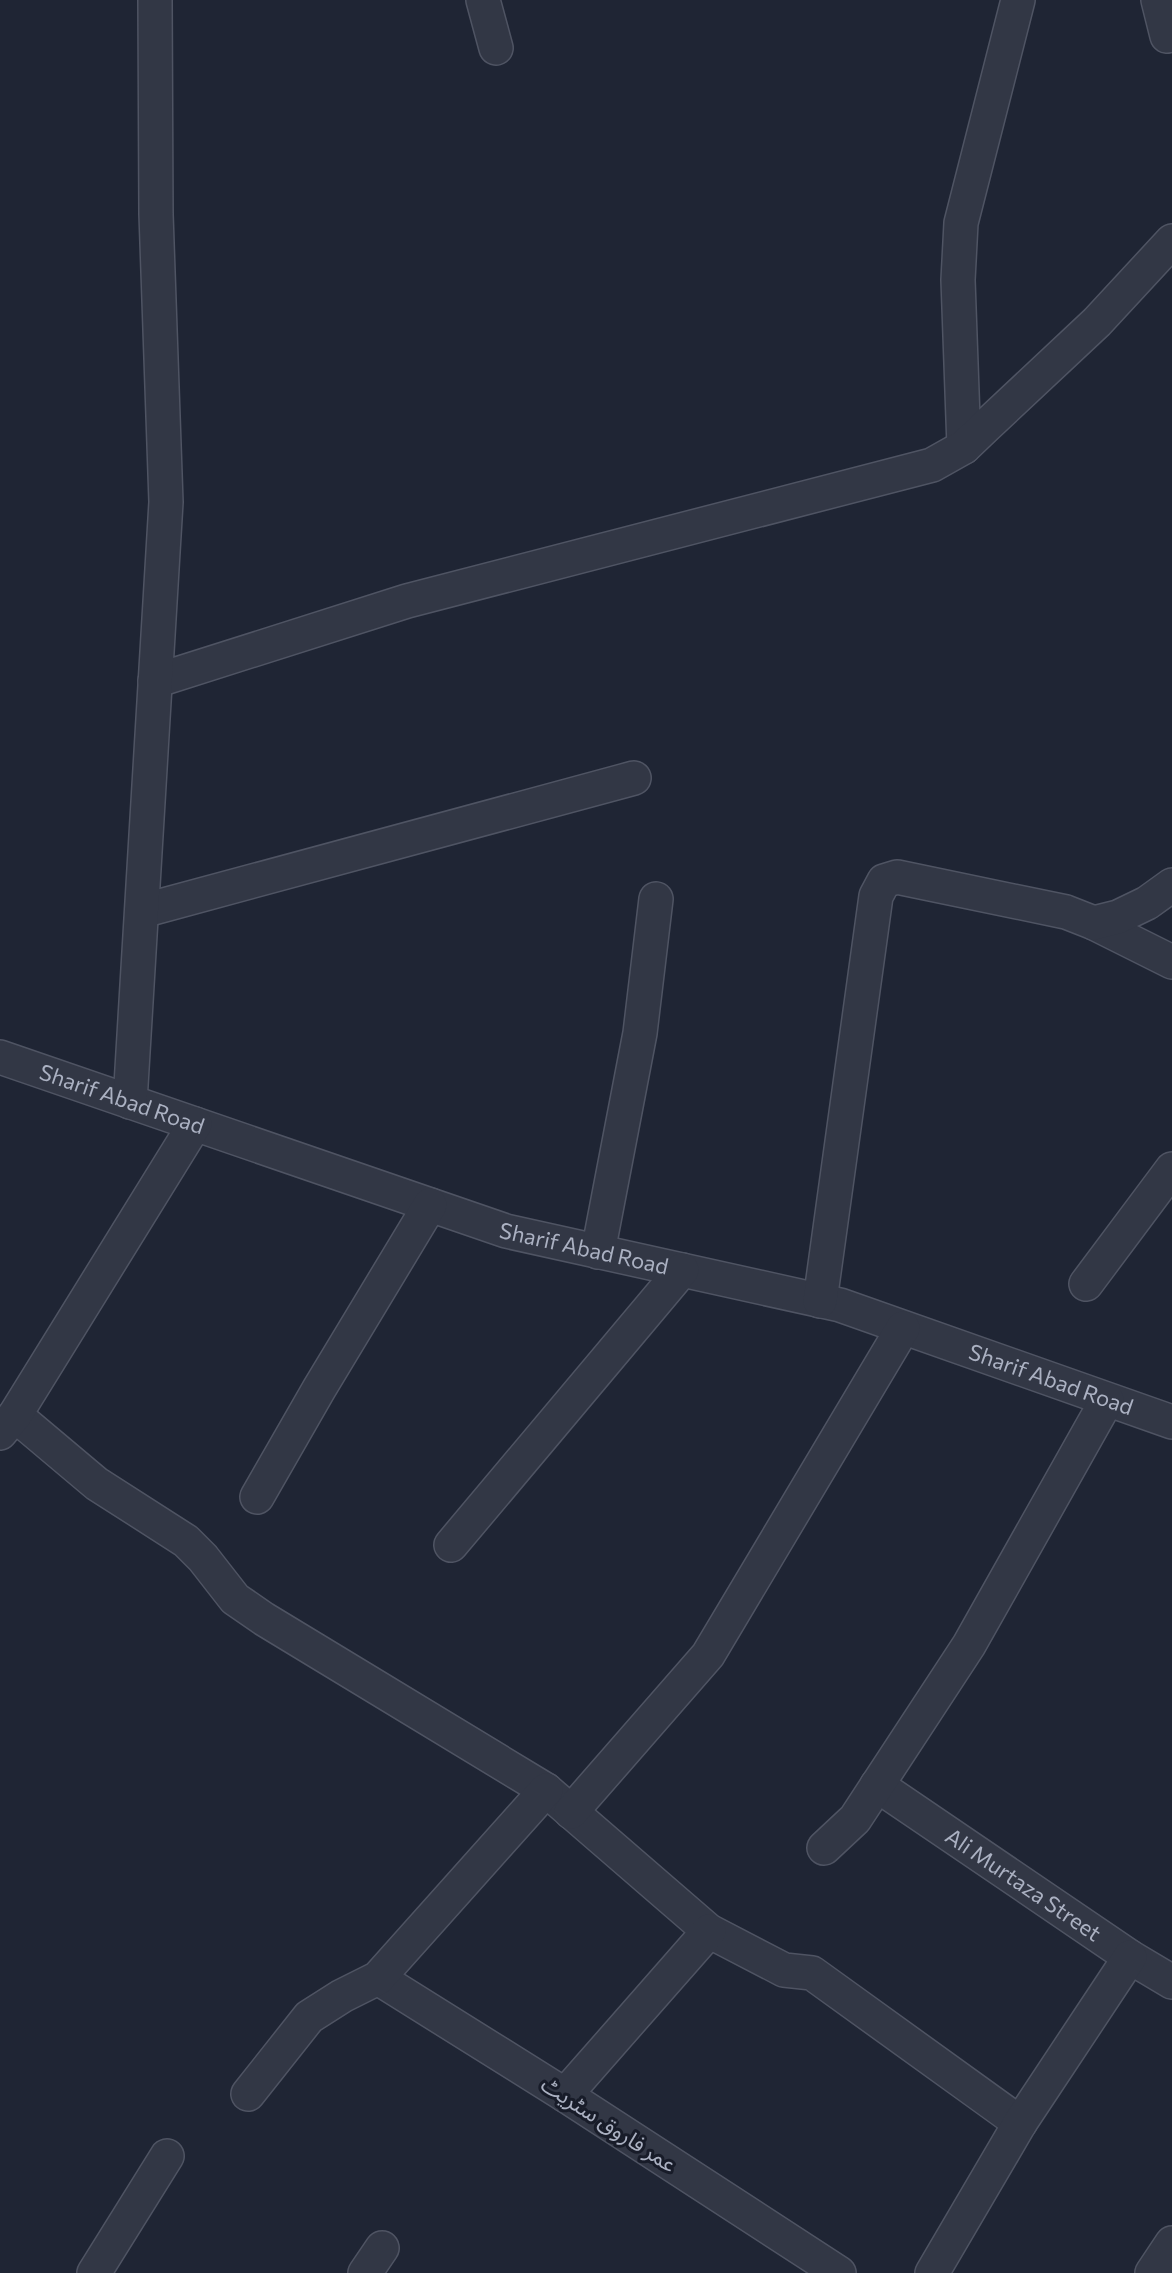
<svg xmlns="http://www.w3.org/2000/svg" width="1172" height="2273" font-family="Commissioner,'Noto Sans Arabic',sans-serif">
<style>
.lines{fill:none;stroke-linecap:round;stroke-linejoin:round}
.minor-casing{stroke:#4f5463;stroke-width:36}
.minor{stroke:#323745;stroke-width:33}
.labels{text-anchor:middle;stroke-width:6;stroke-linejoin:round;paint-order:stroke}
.street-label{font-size:22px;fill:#abb1c2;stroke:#181c29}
</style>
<rect width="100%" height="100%" fill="#1f2534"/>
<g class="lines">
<!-- minor casing -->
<g class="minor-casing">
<g id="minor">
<path d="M483 0 496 48"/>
<path d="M1158 0 1167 36"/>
<path d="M964 447 958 280 961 223 1018 0"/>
<path d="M155 681 407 601 932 465 964 447 986 426 1097 322 1172 241"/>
<path d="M142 911 634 778"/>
<path d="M1094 923 1172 962"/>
<path id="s1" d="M0 1057 506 1231 840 1305 1172 1422"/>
<path d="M130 1102 166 502 156 214 155 0"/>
<path d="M598 1252 640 1033 656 899"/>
<path d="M1086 1284 1172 1169"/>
<path d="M820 1301 876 896 884 881 897 877 1066 912 1094 923 1118 917 1147 903 1172 885"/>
<path d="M15 1415 97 1484 186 1541 203 1558 235 1599 264 1619 546 1790 709 1931 784 1970 812 1973 1020 2123"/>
<path d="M0 1433 15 1415 195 1124"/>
<path d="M257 1497 319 1389 430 1205"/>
<path d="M451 1545 682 1270"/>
<path id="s2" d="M877 1785 1130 1957 1172 1982"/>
<path d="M571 1812 708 1655 903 1328"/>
<path d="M824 1848 855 1819 969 1645 1107 1400"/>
<path d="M378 1978 565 2095 839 2273"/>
<path d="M248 2094 309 2017 342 1996 378 1978 546 1790"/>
<path d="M565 2095 709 1931"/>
<path d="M94 2273 167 2156"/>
<path d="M365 2273 382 2248"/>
<path d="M932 2273 1020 2123 1130 1957"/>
<path d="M1152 2273 1172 2243"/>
</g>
</g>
<!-- minor -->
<use href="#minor" class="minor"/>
</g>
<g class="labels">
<!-- street labels -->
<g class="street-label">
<text dy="8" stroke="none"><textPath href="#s1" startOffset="129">Sharif Abad Road</textPath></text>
<text dy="8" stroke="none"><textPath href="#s1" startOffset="615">Sharif Abad Road</textPath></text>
<text dy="8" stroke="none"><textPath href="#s1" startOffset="1101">Sharif Abad Road</textPath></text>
<text dy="8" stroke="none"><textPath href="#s2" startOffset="177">Ali Murtaza Street</textPath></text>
<text transform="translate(609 2124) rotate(33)" y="8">عمر فاروق سٹریٹ</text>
</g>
</g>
</svg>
